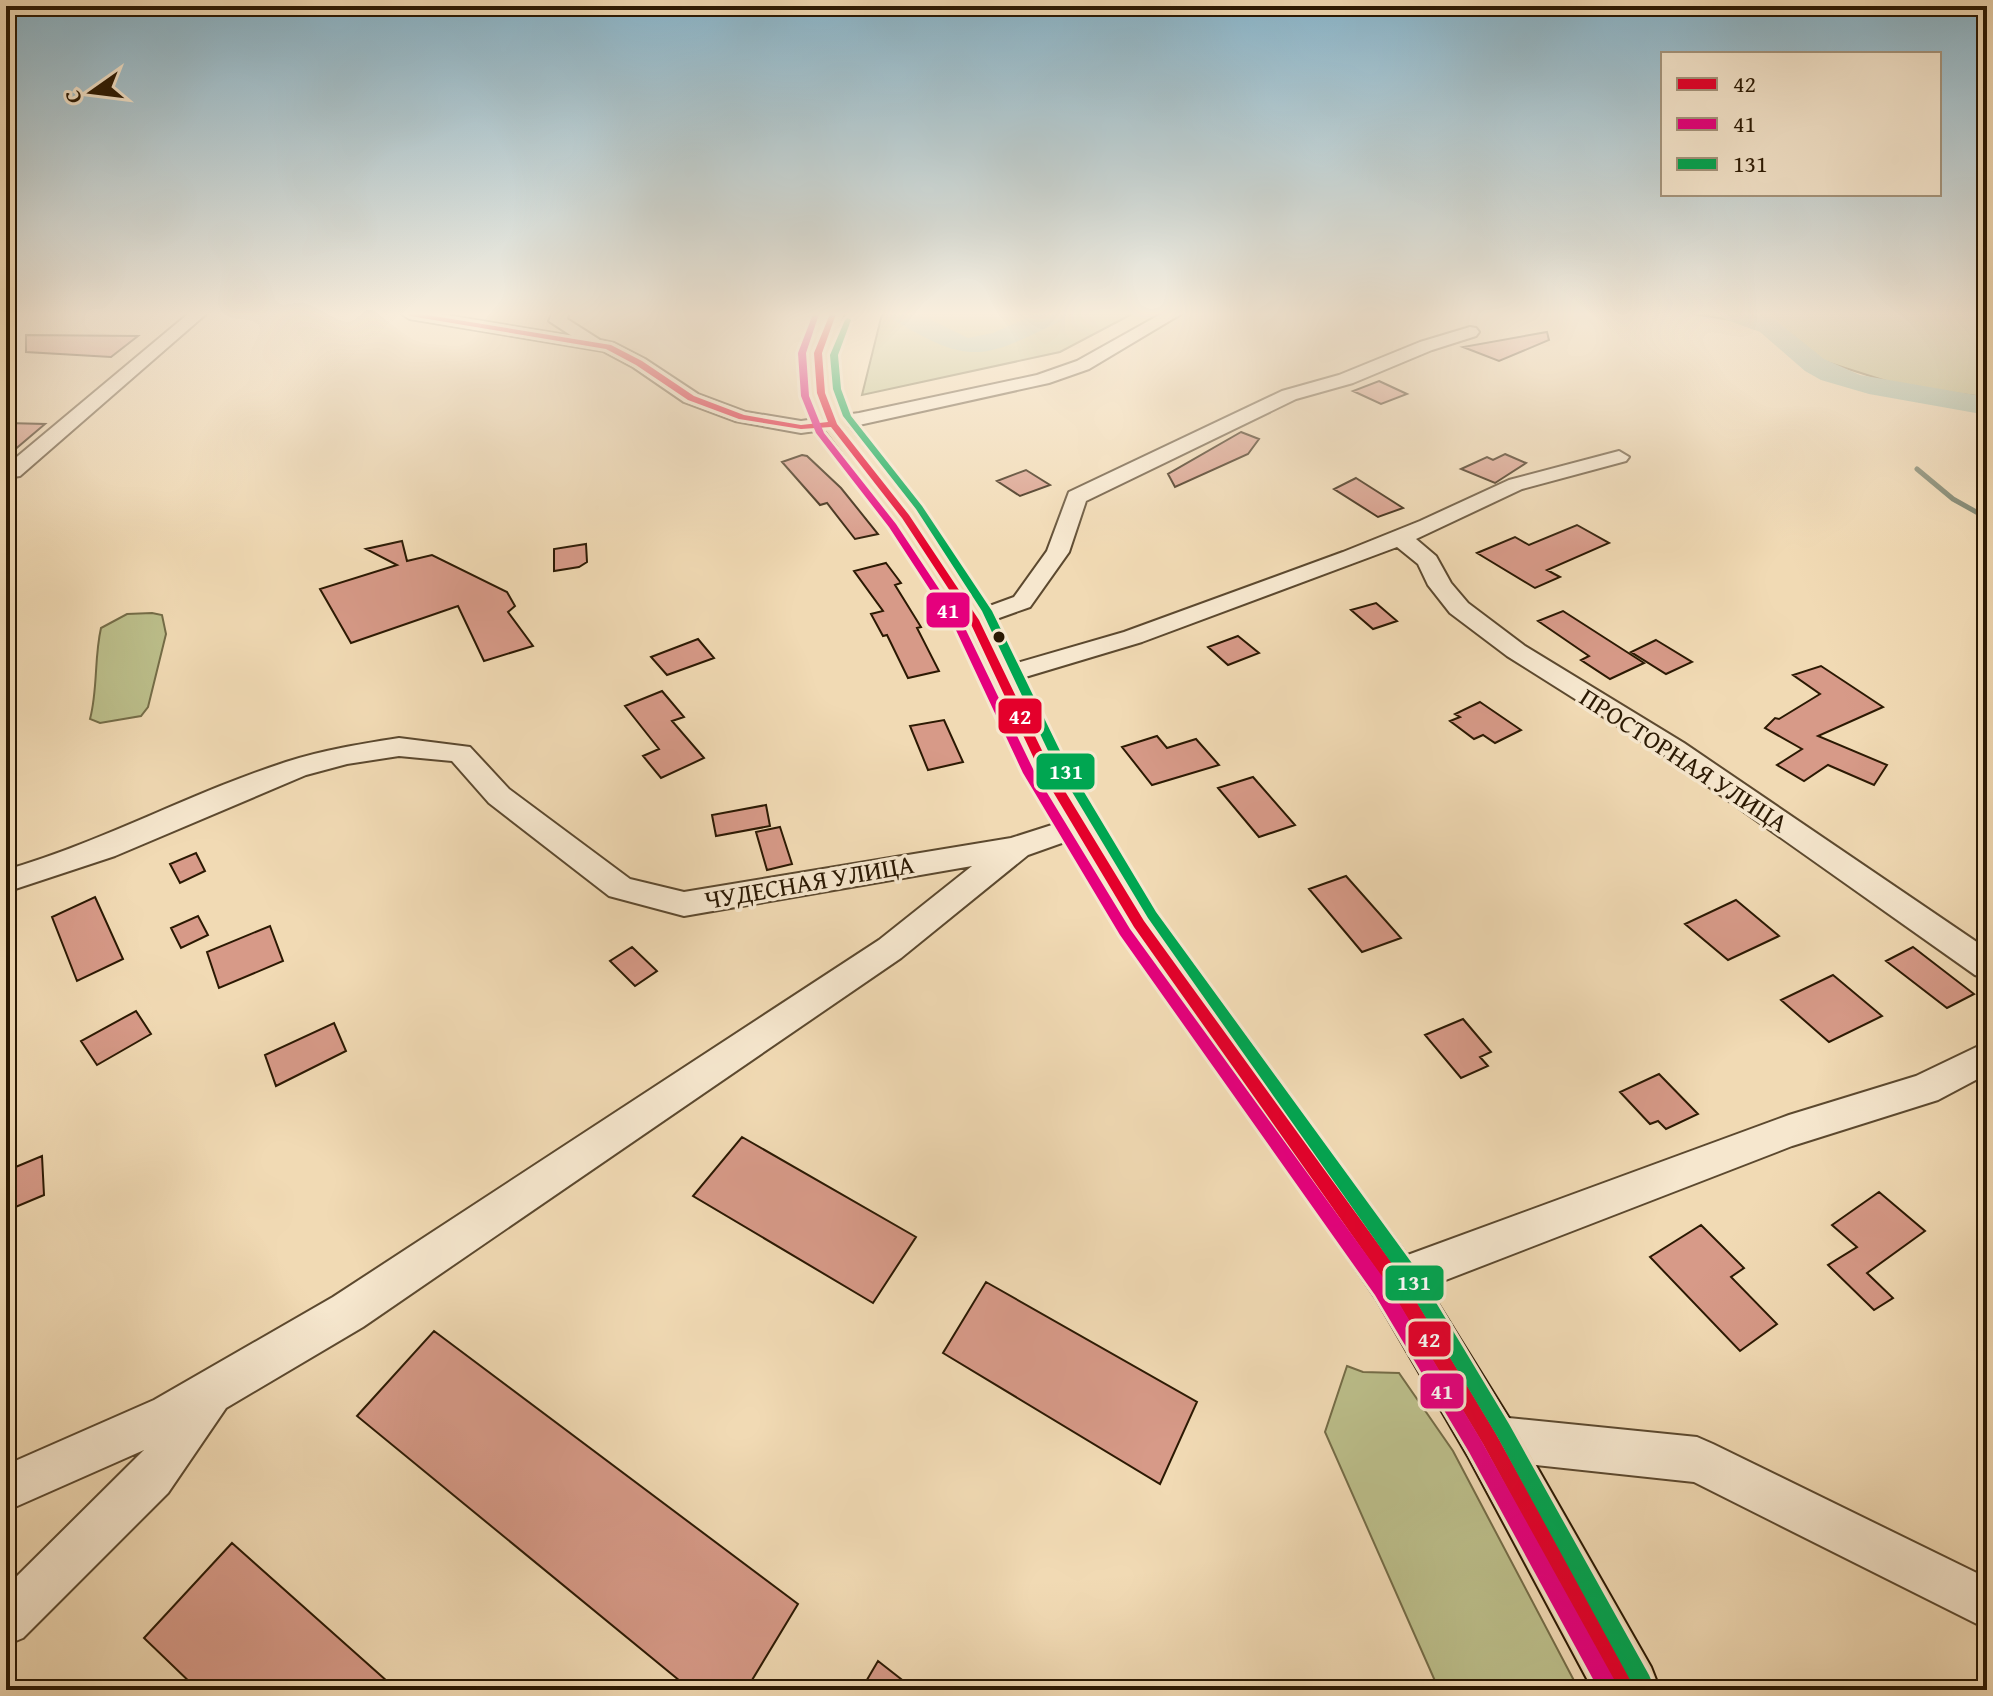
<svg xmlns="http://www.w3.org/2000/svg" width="1993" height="1696" font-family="'Gentium Book Plus',serif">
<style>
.green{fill:#bcbf8b;stroke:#746c47;stroke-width:2}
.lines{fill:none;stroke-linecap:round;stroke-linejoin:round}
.stream{stroke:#6f7a65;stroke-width:5}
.river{fill:#9cbba7;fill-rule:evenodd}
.building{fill:#d79a88;stroke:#2b1903;stroke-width:2}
.minor-casing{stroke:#5c492f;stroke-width:4}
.major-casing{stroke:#2b1903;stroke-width:4}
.minor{fill:#f6e7ce;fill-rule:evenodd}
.major{fill:#f1dab4;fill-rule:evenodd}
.bus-1-casing{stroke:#f6e7ce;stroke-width:6}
.bus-2-casing{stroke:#f6e7ce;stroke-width:6}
.bus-3-casing{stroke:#f6e7ce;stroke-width:6}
.bus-1{fill:#e4002b;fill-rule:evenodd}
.bus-2{fill:#e5007d;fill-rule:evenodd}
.bus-3{fill:#00a651;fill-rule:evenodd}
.bus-dot{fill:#2b1903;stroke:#f6e7ce;stroke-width:3}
.labels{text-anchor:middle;stroke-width:7;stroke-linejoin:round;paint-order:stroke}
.street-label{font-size:26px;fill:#2b1903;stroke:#f6e7ce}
.line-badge{stroke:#f6e7ce;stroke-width:3}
.badge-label{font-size:22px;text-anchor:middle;font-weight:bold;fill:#fff}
</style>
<rect width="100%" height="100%" fill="#f1dab4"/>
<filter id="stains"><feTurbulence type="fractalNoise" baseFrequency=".0025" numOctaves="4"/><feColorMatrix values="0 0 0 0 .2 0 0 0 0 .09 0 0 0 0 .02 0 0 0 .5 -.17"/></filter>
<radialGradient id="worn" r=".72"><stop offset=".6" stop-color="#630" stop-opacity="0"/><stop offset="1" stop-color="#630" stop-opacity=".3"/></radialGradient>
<!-- green -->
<path class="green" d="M882 314H1132L1060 352 862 395Z
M1692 314H1987V400L1976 396 1905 387 1820 360 1779 327Z
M152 613 162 615 166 634 148 707 141 716 100 723 90 719C98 689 94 658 101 628L127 614Z
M1347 1366 1363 1372 1399 1373 1453 1451 1579 1690H1439L1325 1432Z"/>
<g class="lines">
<!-- stream -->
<path class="stream" d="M1917 469 1953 499 1987 518"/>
<!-- river -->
<path class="river" d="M888 314H919L968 338 993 333 1036 314H1069L1065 319C983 359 972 367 892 319Z
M1720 314H1760L1774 319 1824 359 1860 375 1987 397V415L1869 394 1821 380 1805 371 1760 332 1724 319Z"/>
</g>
<!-- building -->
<path class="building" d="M1547 332 1549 340 1499 361 1463 347Z
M26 335 138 336 111 357 26 352Z
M1379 381 1407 394 1381 404 1353 391Z
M6 423 45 424 6 457Z
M1241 432 1259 439 1248 454 1175 487 1168 474Z
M1505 454 1526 463 1495 483 1461 469 1487 457 1493 460Z
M802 455 807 456 841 488 878 534 855 539 827 503 820 505 782 462Z
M1026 470 1050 485 1020 496 997 481Z
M1356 478 1403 508 1378 517 1334 489Z
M1577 525 1609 543 1547 570 1560 577 1535 588 1477 553 1515 537 1529 545Z
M402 541 407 561 432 555 507 592 515 606 508 612 533 646 484 661 458 606 351 643 320 589 397 565 366 549Z
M586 544 587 562 579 567 554 571V549Z
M886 563 901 583 895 585 921 627 917 628 939 671 908 678 887 635 883 636 871 614 883 611 854 571Z
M1376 603 1397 621 1373 629 1351 610Z
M1563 611 1644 663 1610 679 1581 660 1589 656 1538 621Z
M1238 636 1259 653 1228 665 1208 647Z
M698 639 714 658 667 675 651 657Z
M1656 640 1692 662 1666 674 1631 652Z
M1821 666 1883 707 1818 736 1887 765 1874 785 1828 765 1804 781 1777 765 1802 749 1765 728 1775 718 1779 719 1820 694 1793 675Z
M662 691 684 717 672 721 704 758 661 778 643 756 659 749 625 706Z
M1480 702 1521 730 1495 743 1483 735 1474 739 1450 721 1460 717 1455 714Z
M944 720 963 762 928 770 910 726Z
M1157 736 1167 748 1196 739 1219 765 1152 785 1122 747Z
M1253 777 1295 825 1259 837 1218 788Z
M766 805 770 826 716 836 712 815Z
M780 827 792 864 767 870 756 832Z
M196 853 205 871 180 883 170 864Z
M1346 876 1401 938 1362 952 1309 889Z
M95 897 123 959 77 981 52 917Z
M1736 900 1779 936 1728 960 1685 924Z
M198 916 208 935 181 948 171 928Z
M270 926 283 961 219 988 207 952Z
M632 947 657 971 635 986 610 961Z
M1913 947 1974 994 1947 1008 1886 961Z
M1833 975 1882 1016 1829 1042 1781 1000Z
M136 1011 151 1034 97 1065 81 1041Z
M1463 1019 1491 1052 1480 1057 1488 1066 1461 1078 1425 1035Z
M334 1023 346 1051 276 1086 265 1055Z
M1659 1074 1698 1114 1666 1129 1658 1121 1650 1124 1620 1092Z
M742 1137 916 1237 873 1303 693 1196Z
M42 1156 44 1195 6 1211V1171Z
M1879 1192 1925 1231 1867 1273 1893 1298 1874 1310 1828 1265 1857 1247 1832 1225Z
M1701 1225 1744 1268 1731 1277 1777 1324 1740 1351 1650 1257Z
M986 1282 1197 1402 1160 1484 943 1353Z
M434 1331 798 1604 746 1690H691L357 1416Z
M232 1543 397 1690H198L144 1638Z
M878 1661 915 1690H861Z"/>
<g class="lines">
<!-- minor casing -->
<g class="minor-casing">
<path id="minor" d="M188 314H206L20 476 6 478V466Z
M402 314H439L572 336 549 321 552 314H568L567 319 600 340 614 343 645 359 698 394 746 412 801 421 859 413 1037 375 1077 361 1161 314H1181L1089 369 1049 383 859 425 801 433 735 421 684 402 633 367 603 351 410 319Z
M1470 327 1476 328 1479 332 1476 336 1432 350 1353 383 1296 399 1086 501 1069 552 1030 607 974 627 965 625 962 620 965 615 1014 597 1047 551 1069 492 1282 391 1339 375 1420 342Z
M1619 451 1629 457 1626 461 1522 489 1416 539 1436 556 1451 583 1468 603 1525 646 1684 743 1987 949V979L1975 975 1664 755 1507 656 1450 613 1428 585 1418 564 1397 547 1142 642 1002 684 993 682 989 676 993 670 1124 632 1343 552 1420 521 1509 480Z
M399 738 470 747 509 789 630 879 684 892 1011 838 1080 816 1090 819 1095 826 1090 833 1028 855 901 958 363 1327 226 1408 168 1493 23 1638 6 1645V1587L144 1450 6 1511V1465L154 1400 333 1297 879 940 972 866 684 916 609 896 489 803 452 761 399 756 347 764 306 775 115 856 6 892V870C103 842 190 793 286 762 323 750 361 744 399 738Z
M1987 1042V1074L1938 1100 1792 1146 1394 1300 1380 1294 1374 1280 1380 1266 1394 1260 1789 1115 1916 1076Z
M1489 1416 1697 1437 1713 1444 1987 1578V1629L1694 1482 1489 1460 1473 1454 1467 1438 1473 1422Z"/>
</g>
<!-- major casing -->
<g class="major-casing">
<path id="major" d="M822 314H844L829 353 833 393 845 423 916 511 989 620 1060 765 1153 913 1412 1262 1509 1418 1651 1667 1660 1690H1593L1469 1458 1376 1298 1125 935 1025 765 959 620 895 521 821 424 809 393 807 353Z"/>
</g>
<!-- minor -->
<use href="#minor" class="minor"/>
<!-- major -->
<use href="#major" class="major"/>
<!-- bus-1 casing -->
<g class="bus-1-casing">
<path id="bus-1" d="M407 314H421L611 345 642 361 694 396 744 415 801 425 828 422 817 393 814 353 830 314H836L822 353 825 393 837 424 909 515 979 620 1049 765 1144 921 1400 1274 1495 1432 1638 1690H1617L1483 1444 1388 1286 1134 927 1037 765 969 620 902 518 831 427 801 429 739 419 688 400 636 365 606 349 410 316Z"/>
</g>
<!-- bus-2 casing -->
<g class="bus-2-casing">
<path id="bus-2" d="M813 314H819L806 353 809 396 824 433 896 524 965 628 1035 773 1130 929 1387 1283 1481 1440 1620 1690H1599L1469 1452 1375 1295 1120 935 1023 773 955 628 889 527 816 433 801 396 798 353Z"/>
</g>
<!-- bus-3 casing -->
<g class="bus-3-casing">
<path id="bus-3" d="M848 318 851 320 838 355 841 389 851 416 922 506 992 611 1063 757 1156 912 1414 1266 1509 1424 1649 1675 1652 1682 1649 1689H1635L1497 1436 1402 1278 1148 918 1051 757 982 611 916 509 843 416 833 389 830 355 845 320Z"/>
</g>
<!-- bus-1 -->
<use href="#bus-1" class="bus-1"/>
<!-- bus-2 -->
<use href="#bus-2" class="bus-2"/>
<!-- bus-3 -->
<use href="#bus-3" class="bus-3"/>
</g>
<!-- sky -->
<linearGradient id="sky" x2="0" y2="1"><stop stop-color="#89b7ce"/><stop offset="0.57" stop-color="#f9eedd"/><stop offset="1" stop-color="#f9eedd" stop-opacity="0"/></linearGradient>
<rect width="1993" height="551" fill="url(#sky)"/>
<!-- markers -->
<circle class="bus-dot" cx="999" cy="637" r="7"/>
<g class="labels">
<!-- street labels -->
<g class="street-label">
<text transform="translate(1684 760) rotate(33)" y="9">ПРОСТОРНАЯ УЛИЦА</text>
<text transform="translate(809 882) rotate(-10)" y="9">ЧУДЕСНАЯ УЛИЦА</text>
</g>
</g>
<g class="line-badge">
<rect x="925" y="591" width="46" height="38" rx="8" fill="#e5007d"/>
<rect x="997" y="697" width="46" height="38" rx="8" fill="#e4002b"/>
<rect x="1035" y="752" width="61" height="39" rx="8" fill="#00a651"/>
<rect x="1384" y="1264" width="61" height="38" rx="8" fill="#00a651"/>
<rect x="1407" y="1320" width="45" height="38" rx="8" fill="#e4002b"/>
<rect x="1419" y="1372" width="46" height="38" rx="8" fill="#e5007d"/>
</g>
<g class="badge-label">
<text x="948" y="618">41</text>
<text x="1020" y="724">42</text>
<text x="1066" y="779">131</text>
<text x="1414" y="1290">131</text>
<text x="1429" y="1347">42</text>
<text x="1442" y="1399">41</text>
</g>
<!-- margin -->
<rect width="1993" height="1696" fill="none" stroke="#f1dab4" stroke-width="32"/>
<rect x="8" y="8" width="1977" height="1680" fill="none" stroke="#2b1903" stroke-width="4"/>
<rect x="16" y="16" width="1961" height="1664" fill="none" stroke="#2b1903" stroke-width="2"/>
<!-- legend -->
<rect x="1661" y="52" width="280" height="144" fill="#f6e7ce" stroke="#a5957d" stroke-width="2"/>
<rect x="1677" y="78" width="40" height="12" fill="#e4002b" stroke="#a5957d" stroke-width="2"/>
<text x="1733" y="92" font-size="24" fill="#2b1903">42</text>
<rect x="1677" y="118" width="40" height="12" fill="#e5007d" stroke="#a5957d" stroke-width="2"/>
<text x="1733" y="132" font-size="24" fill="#2b1903">41</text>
<rect x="1677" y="158" width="40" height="12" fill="#00a651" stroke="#a5957d" stroke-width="2"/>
<text x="1733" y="172" font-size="24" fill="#2b1903">131</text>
<!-- north arrow -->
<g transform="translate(92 92) rotate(256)" stroke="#f6e7ce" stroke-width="6" paint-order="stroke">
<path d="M0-6L14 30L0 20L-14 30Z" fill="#2b1903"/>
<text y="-12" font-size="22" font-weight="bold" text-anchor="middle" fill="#2b1903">С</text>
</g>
<rect width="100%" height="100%" filter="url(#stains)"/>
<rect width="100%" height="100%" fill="url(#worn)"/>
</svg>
